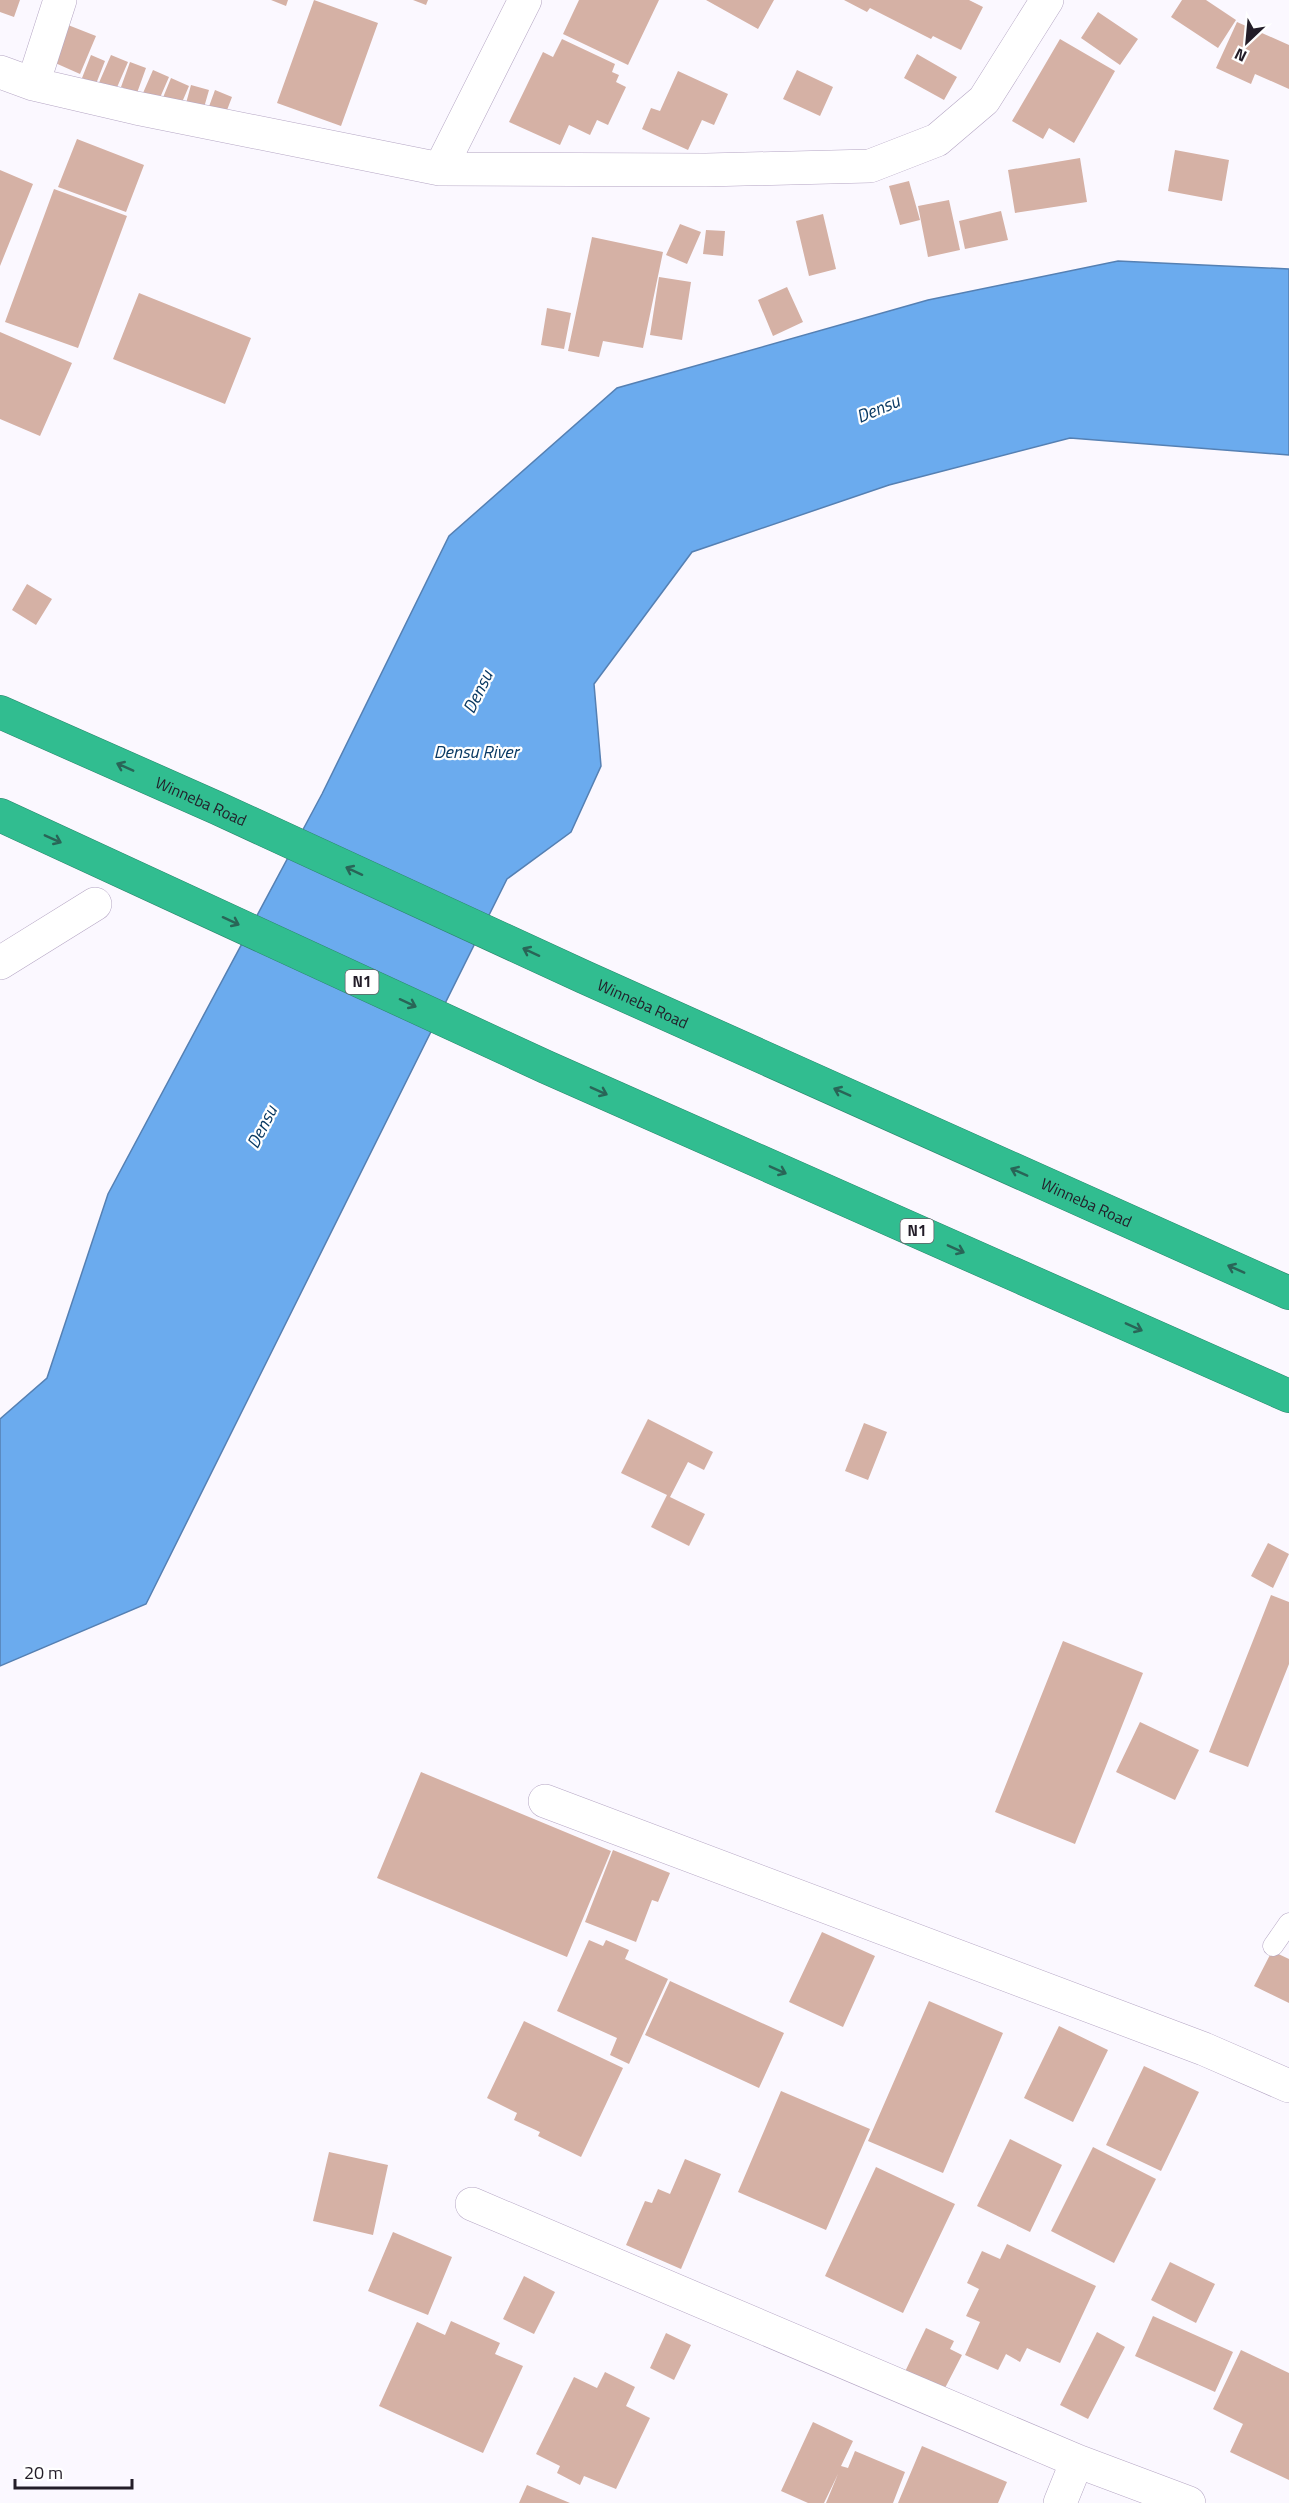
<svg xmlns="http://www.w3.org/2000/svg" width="1289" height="2503" font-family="'Titillium Web',sans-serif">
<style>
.water{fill:#6babee;stroke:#5580b3;stroke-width:1.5}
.building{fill:#d5b1a5}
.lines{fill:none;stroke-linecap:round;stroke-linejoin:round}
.lane-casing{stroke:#b5a6c4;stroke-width:21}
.street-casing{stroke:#b5a6c4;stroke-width:34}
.highway-casing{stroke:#2c856c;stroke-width:34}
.lane{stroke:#fff;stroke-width:20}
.street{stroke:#fff;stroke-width:33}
.highway{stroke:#31bd90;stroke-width:33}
.oneway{stroke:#296557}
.labels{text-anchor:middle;stroke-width:4.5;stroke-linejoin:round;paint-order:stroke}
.shield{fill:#fff;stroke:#656168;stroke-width:1.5}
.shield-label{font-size:15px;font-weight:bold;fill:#231d28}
.street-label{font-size:16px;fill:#231d28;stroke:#fff}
.water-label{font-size:18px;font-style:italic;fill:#093963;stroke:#fff}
</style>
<rect width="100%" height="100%" fill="#fbf8ff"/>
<!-- water -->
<path class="water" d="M1118 261 1289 269V455L1070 438 889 485 692 552 594 684 601 766 571 832 507 879 146 1604 0 1666V1419L47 1378 108 1194 322 794 449 536 617 388 928 300Z"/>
<!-- building -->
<path class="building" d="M0 0H20L14 17 0 12Z
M271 0H288L286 6Z
M314 0 378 23 341 126 277 103Z
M413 0H428L426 5Z
M579 0H659L628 65 563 34Z
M706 0H774L758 29Z
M844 0H969L983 7 961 50 933 36 931 39 870 8 867 12Z
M1182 0H1206L1236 20 1218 48 1171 17Z
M1098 12 1138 39 1120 65 1081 38Z
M1237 22 1289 45V89L1255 74 1251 84 1216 68Z
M68 25 96 36 80 74 53 62Z
M562 39 615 64 612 72 619 75 616 82 626 87 608 125 597 120 590 135 569 125 560 145 509 122 543 52 553 57Z
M1060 39 1115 71 1074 143 1049 128 1043 139 1012 121Z
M917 54 957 77 944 100 904 78Z
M91 55 105 61 96 84 82 78Z
M111 55 128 62 115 92 98 85Z
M130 62 146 68 137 93 121 87Z
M153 70 169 77 159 100 143 93Z
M797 70 833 87 820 116 783 99Z
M678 71 728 94 714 125 702 120 688 150 642 129 651 108 660 111Z
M171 78 189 86 180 107 162 100Z
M191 85 209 90 203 111 185 107Z
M215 90 232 97 224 118 207 112Z
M77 139 144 165 126 212 58 187Z
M1175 150 1229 160 1222 201 1168 191Z
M1080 158 1087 202 1015 213 1008 170Z
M0 170 33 184 0 266Z
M909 181 920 220 900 225 889 186Z
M54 189 127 216 78 348 5 322Z
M949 200 960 250 928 257 918 206Z
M1001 211 1008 240 965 249 959 221Z
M823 214 836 269 809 276 796 221Z
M680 224 701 232 687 264 666 255Z
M706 230 725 231 723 256 703 254Z
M592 237 663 252 643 348 603 341 599 357 568 351Z
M659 277 691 282 682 340 650 335Z
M787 287 803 322 773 336 758 300Z
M139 293 251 338 225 404 113 359Z
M547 308 571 313 564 349 541 345Z
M0 332 72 363 40 436 0 419Z
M27 584 52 599 36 625 12 610Z
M648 1419 713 1452 704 1470 688 1462 670 1497 705 1514 689 1546 651 1527 667 1495 621 1473Z
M864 1423 887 1432 868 1480 845 1471Z
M1268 1543 1289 1554 1273 1588 1251 1576Z
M1271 1595 1289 1602V1664L1248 1767 1209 1752Z
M1063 1641 1143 1673 1075 1844 995 1812Z
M1140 1722 1199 1750 1175 1800 1116 1772Z
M421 1772 611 1851 567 1957 377 1878Z
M613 1850 670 1873 658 1902 652 1900 636 1942 585 1922Z
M822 1932 875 1956 843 2027 789 2002Z
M589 1940 603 1946 606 1940 629 1950 625 1959 668 1979 629 2064 610 2055 617 2038 557 2011Z
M1272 1951 1289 1959V2003L1254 1986Z
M670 1981 784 2033 759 2088 645 2035Z
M929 2001 1003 2033 943 2173 868 2141Z
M524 2021 623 2068 581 2157 538 2136 540 2132 514 2120 517 2113 487 2098Z
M1059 2026 1108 2050 1073 2122 1024 2098Z
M1144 2066 1199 2092 1161 2171 1106 2145Z
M781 2091 870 2129 826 2230 738 2192Z
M1010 2139 1062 2165 1030 2232 977 2206Z
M1093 2147 1156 2179 1114 2263 1051 2231Z
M329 2152 388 2165 373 2235 313 2221Z
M685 2159 721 2174 681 2269 626 2245 645 2201 652 2203 658 2189 670 2194Z
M876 2167 955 2204 903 2313 825 2276Z
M393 2232 452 2257 428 2315 368 2291Z
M1007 2244 1096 2286 1060 2363 1027 2348 1020 2362 1006 2354 998 2370 965 2355 980 2322 966 2316 979 2289 967 2283 982 2251 1000 2259Z
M1170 2262 1215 2284 1196 2323 1151 2300Z
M524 2276 555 2292 534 2334 503 2319Z
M1153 2316 1233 2352 1215 2392 1135 2356Z
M451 2321 500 2343 495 2354 523 2366 483 2453 379 2406 417 2322 445 2335Z
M926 2328 954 2341 950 2349 962 2355 945 2388 901 2380Z
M1097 2332 1125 2347 1088 2419 1060 2405Z
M666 2333 691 2345 674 2380 650 2368Z
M1241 2350 1289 2373V2480L1230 2452 1243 2424 1213 2409Z
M605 2372 635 2387 626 2406 650 2418 616 2489 584 2476 580 2485 557 2473 560 2466 536 2454 574 2377 597 2388Z
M813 2422 853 2441 841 2466 848 2468 855 2451 905 2472 893 2503H826L838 2474 824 2503H808L781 2491Z
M922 2446 1007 2482 998 2503H898Z
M527 2485 570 2503H519Z"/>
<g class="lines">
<!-- lane casing -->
<g class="lane-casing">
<path id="lane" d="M1273 1946 1289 1923"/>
</g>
<!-- street casing -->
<g class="street-casing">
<path id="street" d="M0 72 33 84 136 108 440 169 706 170 870 166 937 140 984 100 1047 0
M33 84 60 0
M440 169 525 0
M0 963 95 904
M545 1801 1204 2049 1289 2086
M472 2204 1077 2461 1189 2503
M1060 2503 1077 2461"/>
</g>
<!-- highway casing -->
<g class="highway-casing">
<g id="highway">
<path id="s1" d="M0 712 217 808 584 977 1289 1293"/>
<path d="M0 815 546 1067 1289 1396"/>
</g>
</g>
<!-- lane -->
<use href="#lane" class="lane"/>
<!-- street -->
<use href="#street" class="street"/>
<!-- highway -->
<use href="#highway" class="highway"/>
</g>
<!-- one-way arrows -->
<defs><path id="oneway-shaft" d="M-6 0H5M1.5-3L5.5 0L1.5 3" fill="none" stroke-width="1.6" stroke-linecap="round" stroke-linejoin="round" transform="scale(1.5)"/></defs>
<g class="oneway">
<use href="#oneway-shaft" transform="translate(125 767) rotate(-156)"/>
<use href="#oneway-shaft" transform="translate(53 839) rotate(24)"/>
<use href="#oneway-shaft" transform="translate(354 871) rotate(-155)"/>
<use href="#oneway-shaft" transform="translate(231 921) rotate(25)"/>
<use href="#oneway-shaft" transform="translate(531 952) rotate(-155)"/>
<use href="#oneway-shaft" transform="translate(408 1003) rotate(25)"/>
<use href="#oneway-shaft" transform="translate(599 1091) rotate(24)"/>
<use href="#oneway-shaft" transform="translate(842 1092) rotate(-156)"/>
<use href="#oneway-shaft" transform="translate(778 1170) rotate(24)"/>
<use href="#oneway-shaft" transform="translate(1019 1172) rotate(-156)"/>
<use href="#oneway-shaft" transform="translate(956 1249) rotate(24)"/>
<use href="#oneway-shaft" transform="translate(1236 1269) rotate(-156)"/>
<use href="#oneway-shaft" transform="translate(1134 1327) rotate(24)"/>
</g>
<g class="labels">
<!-- shield labels -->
<g class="shield">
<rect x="345.5" y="970" width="33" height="24" rx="4.5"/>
<rect x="900.5" y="1219" width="33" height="24" rx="4.5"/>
</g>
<g class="shield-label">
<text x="362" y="987">N1</text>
<text x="917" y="1236">N1</text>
</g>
<!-- street labels -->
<g class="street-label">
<text dy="6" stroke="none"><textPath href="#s1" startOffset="220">Winneba Road</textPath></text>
<text dy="6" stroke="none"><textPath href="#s1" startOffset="706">Winneba Road</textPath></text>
<text dy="6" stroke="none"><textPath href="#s1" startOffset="1192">Winneba Road</textPath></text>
</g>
<!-- water labels -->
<g class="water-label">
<text transform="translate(878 409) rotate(-23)" y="6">Densu</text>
<text transform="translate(478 692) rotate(-64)" y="6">Densu</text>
<text x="476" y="758">Densu River</text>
<text transform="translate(262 1127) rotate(-63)" y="6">Densu</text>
</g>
</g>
<!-- north arrow -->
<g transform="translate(1247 42) rotate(206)" stroke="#ffffff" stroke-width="4.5" paint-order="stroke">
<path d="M0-4.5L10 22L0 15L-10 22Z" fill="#231d28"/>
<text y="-9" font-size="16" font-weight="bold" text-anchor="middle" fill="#231d28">N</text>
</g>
<!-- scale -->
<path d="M15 2479v9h117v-9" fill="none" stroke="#231d28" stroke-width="3"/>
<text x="24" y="2479" font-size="18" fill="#231d28" stroke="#ffffff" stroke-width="4.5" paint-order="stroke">20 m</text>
</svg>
